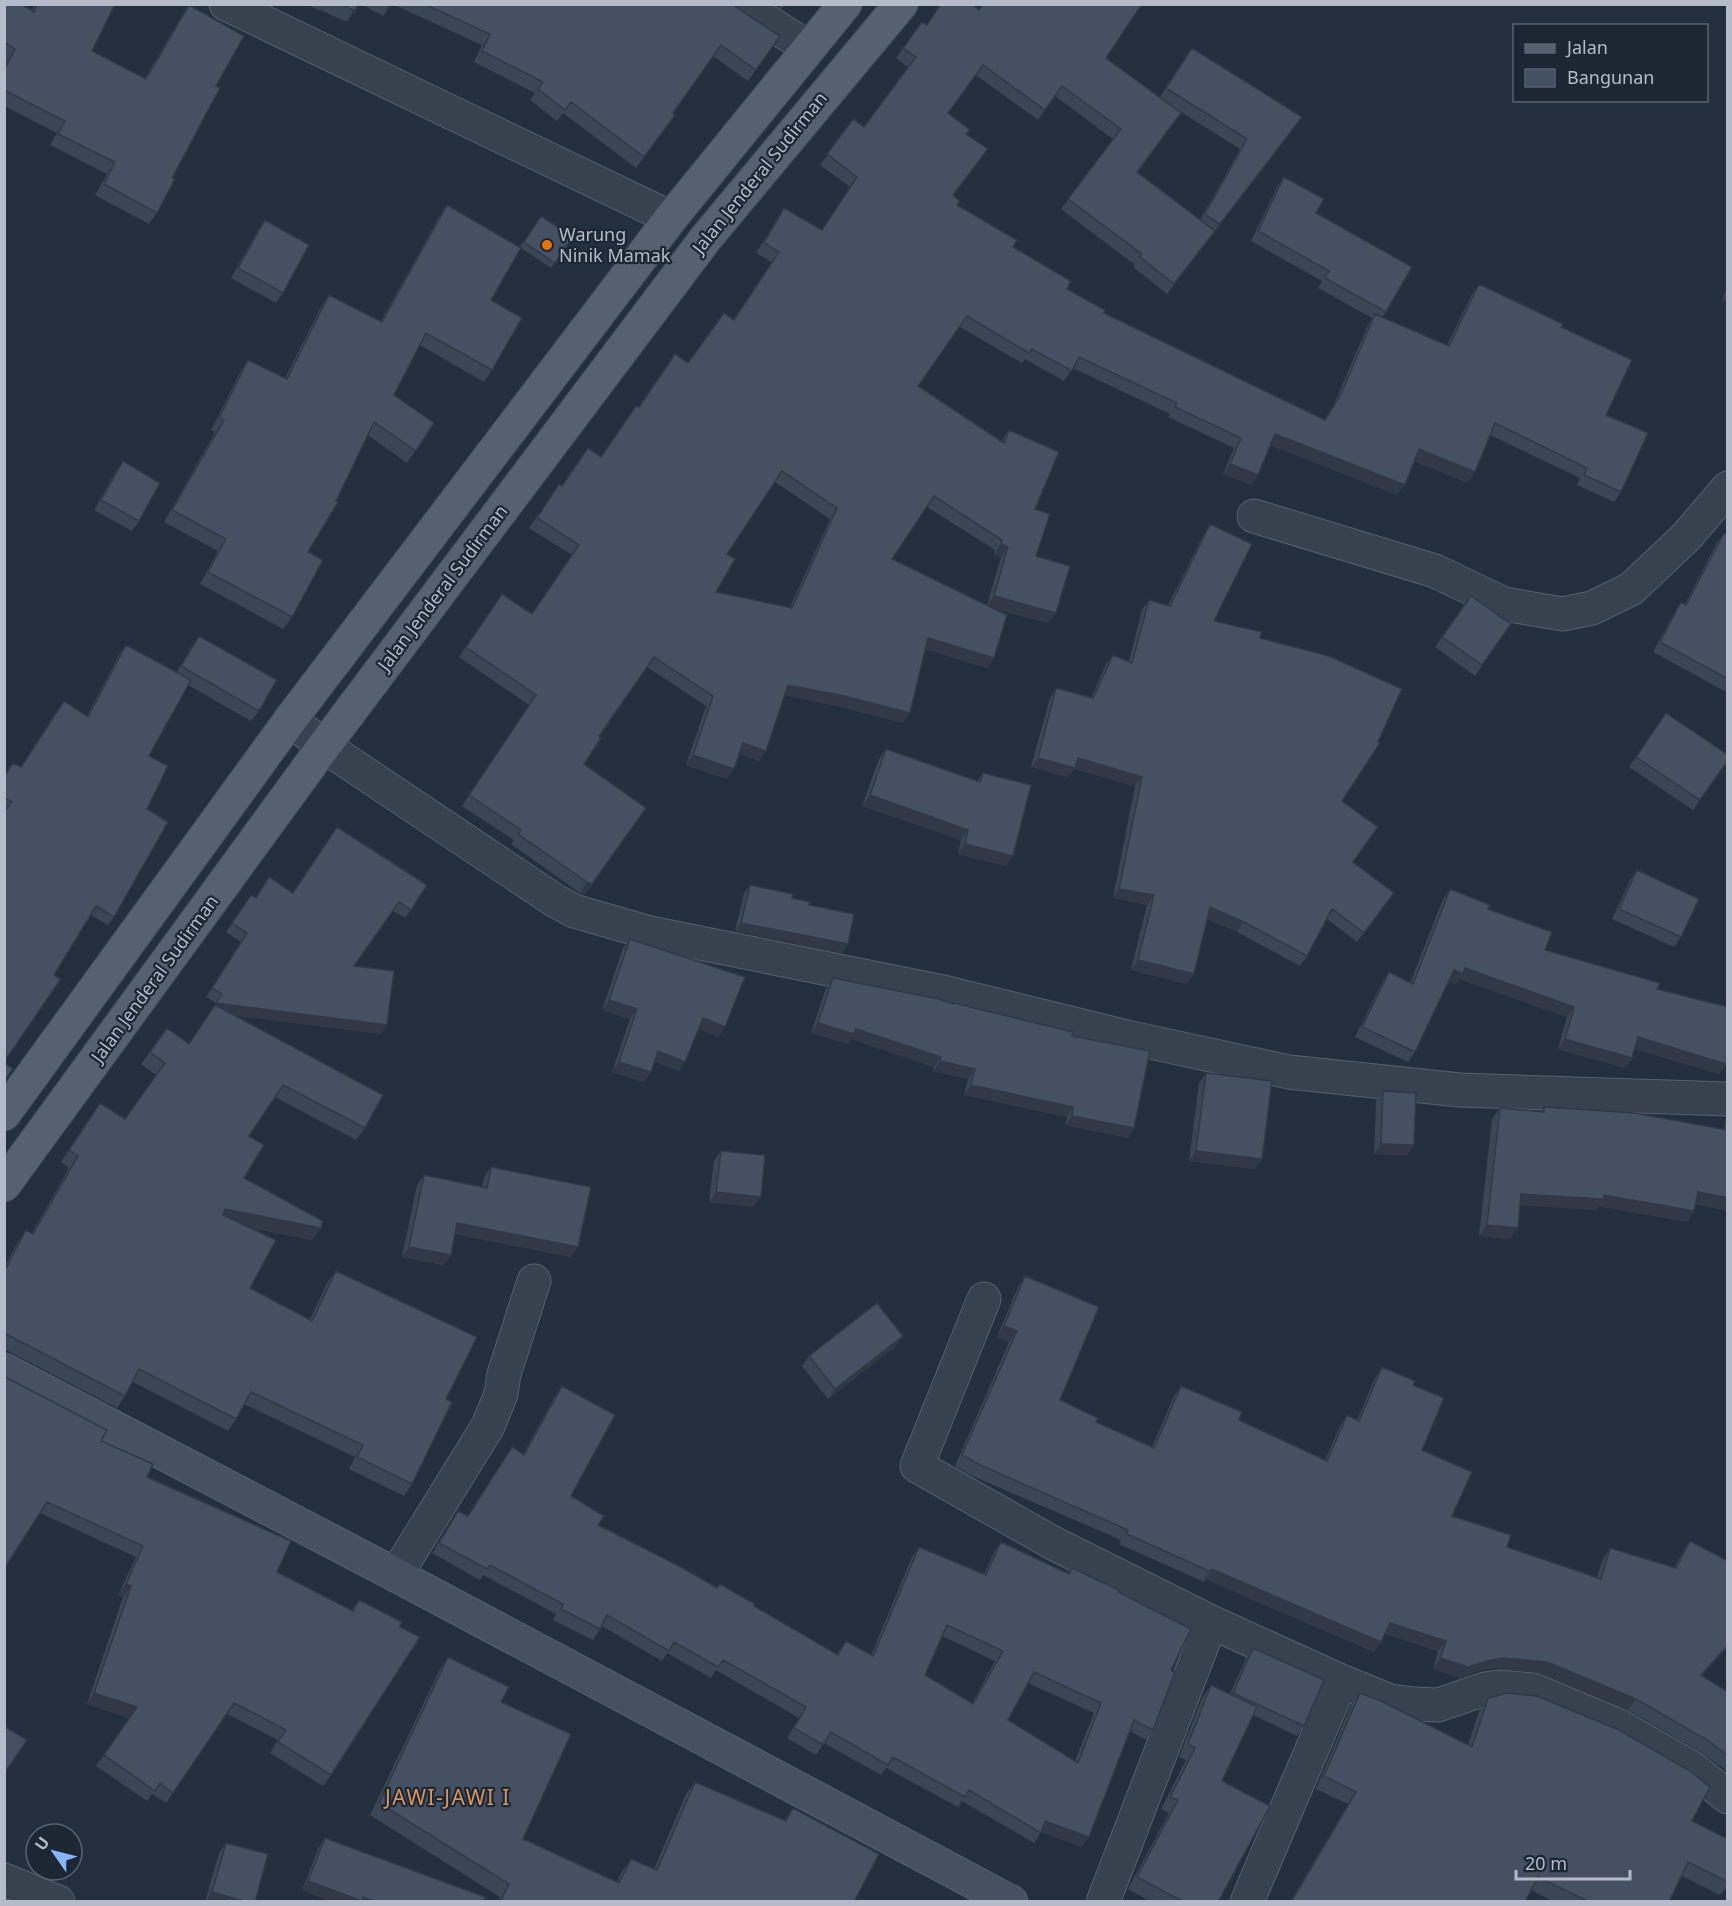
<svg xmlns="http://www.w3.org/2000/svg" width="1732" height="1906" font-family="'Noto Sans',sans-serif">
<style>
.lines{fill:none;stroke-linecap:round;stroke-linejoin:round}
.street-casing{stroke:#565f6c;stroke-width:35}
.secondary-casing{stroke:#565f6c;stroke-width:35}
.primary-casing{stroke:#414a57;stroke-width:35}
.street{stroke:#38414e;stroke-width:33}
.secondary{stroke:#465061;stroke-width:33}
.primary{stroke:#56606e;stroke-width:33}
.wall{fill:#3b4654;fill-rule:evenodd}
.shaded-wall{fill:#303945}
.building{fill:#455162;stroke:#303945;stroke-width:1.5;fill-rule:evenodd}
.food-dot{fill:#e8710a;stroke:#1d2633;stroke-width:2}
.labels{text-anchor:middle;stroke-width:4.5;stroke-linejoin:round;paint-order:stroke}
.street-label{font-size:18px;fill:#b4bcc9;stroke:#1d2633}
.poi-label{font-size:18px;fill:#b4bcc9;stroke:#1d2633;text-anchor:start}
.quarter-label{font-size:21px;letter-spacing:1.5px;fill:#d59563;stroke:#1d2633}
</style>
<rect width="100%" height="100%" fill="#242f3e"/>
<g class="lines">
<!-- street casing -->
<g class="street-casing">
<path id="street" d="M226 4 671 218
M740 4 809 48
M1254 516 1435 571 1504 604 1563 614 1592 608 1631 589 1686 537 1728 488
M290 720 324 746 554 900 574 911 650 933 943 992 1127 1037 1289 1072 1460 1090 1728 1099
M984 1299 917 1466 1053 1543 1211 1622 1341 1681 1390 1701 1414 1704 1438 1705 1485 1689 1498 1687 1533 1690 1619 1726 1692 1768 1728 1797
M396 1575 488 1426 501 1394 504 1374 534 1281
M4 1880 58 1902
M1103 1902 1211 1622
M1247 1902 1341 1681"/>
</g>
<!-- secondary casing -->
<g class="secondary-casing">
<path id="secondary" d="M4 1370 396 1575 1011 1902"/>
</g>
<!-- primary casing -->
<g class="primary-casing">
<path id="primary" d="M4 1114 290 720 671 218 845 4
M4 1185 324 746 706 238 901 4"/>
</g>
<!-- street -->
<use href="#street" class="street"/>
<!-- secondary -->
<use href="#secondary" class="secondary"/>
<!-- primary -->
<use href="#primary" class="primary"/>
</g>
<!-- wall -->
<path class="wall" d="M4 4 32 11 35 4H115L92 51 145 78 181 17 189 5 216 86 157 213 149 224 95 195 107 174 50 145 57 133 4 106V66L7 60 4 59Z
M307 4H358L347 22 320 10V11Z
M361 4H391L383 16Z
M392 4H734L737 8 780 36 748 81 713 56 673 113 675 115 636 168 563 113 557 121 530 100 535 93 474 62 482 45Z
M776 4H785L782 9Z
M979 10 1106 58 1160 97 1192 48 1302 117 1167 294 1133 267 1135 265 1061 209 1113 139 1055 96 1038 120 976 75 948 113 966 134 953 196 957 205 1067 289 1104 313 1325 420 1334 404 1368 325 1372 318 1318 288 1322 281 1251 241 1277 187 1284 177 1316 213 1386 312 1382 318 1447 345 1472 294 1479 284 1561 327 1606 415 1621 492 1614 502 1577 485 1580 478 1490 435 1468 483 1414 461 1397 495 1270 445 1258 475 1251 485 1223 474 1234 448 1168 417 1170 414 1073 368 1064 381 1025 359 1022 363 960 327 918 386 1001 441 1009 430 1035 509 1036 556 1048 623 993 608 994 658 987 668 925 649 903 723 837 706 785 695 766 751 759 761 739 754 727 779 686 765 706 706 647 667 599 736 584 764 646 808 585 895 580 893 511 844 514 840 462 806 529 705 459 657 502 594 532 614 572 555 529 528 559 484 562 486 601 457 638 407 688 363 734 320 772 262 756 253 784 208 821 230 850 187 820 165 853 119 864 127 908 67 896 58 922 22 927 25ZM1178 110 1240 149 1200 220 1138 173ZM775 482 830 519 790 607 716 592 727 554ZM927 507 995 550 994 555 1001 557 987 605 892 559Z
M447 205 491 300 492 370 484 382 420 345 394 395 434 423 407 463 368 435 308 552 292 617 283 629 200 584 218 551 164 522 215 432 211 430 240 372 248 360 285 378 321 307 329 295 381 321 439 217Z
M541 216 573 237 551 268 520 247Z
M265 220 283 293 276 303 231 278 258 230Z
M1728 285V303L1722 301Z
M123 461 139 521 132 531 94 510 116 471Z
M1210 524 1214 621 1260 638 1342 801 1353 862 1394 893 1357 942 1327 919 1307 956 1300 966 1237 932 1207 919 1187 984 1131 970 1147 905 1113 898 1135 786 1074 769 1068 777 1031 767 1050 698 1056 688 1091 698 1106 664 1113 655 1129 661 1142 610 1149 600 1168 605 1204 534Z
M1724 533 1728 535V693L1653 652 1674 613 1681 602 1685 604 1716 544Z
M1471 596 1511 624 1475 676 1435 647Z
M199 636 259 711 251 721 188 685 149 756 147 809 114 917 108 925 91 915 54 975 6 811 4 810V775L13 763 21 767 87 716 120 653 126 645 177 672 192 646Z
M1666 713 1728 760 1693 810 1629 767Z
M886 749 977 781 983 773 1006 866 958 854 961 840 862 806 879 759Z
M337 827 411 910 405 918 393 911 354 966 381 1034 232 1015 365 1128 356 1140 275 1097 249 1136 244 1178 312 1240 250 1228V1288L310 1319 327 1283 336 1271 446 1399 412 1484 404 1496 349 1469 355 1457 244 1404 236 1419 228 1431 133 1382 125 1396 117 1408 4 1349V1268L18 1242 26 1230 32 1233 69 1168 61 1162 100 1103 125 1119 156 1075 141 1064 167 1028 189 1044 216 1003 206 997 241 942 226 932 251 895 255 898 293 892Z
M1637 870 1681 937 1674 947 1612 919 1630 880Z
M750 885 809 905 842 953 735 931 744 893Z
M1450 889 1488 909 1545 950 1657 989 1728 1007V1064H1726L1719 1074 1635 1049 1632 1058 1625 1068 1558 1049 1567 1017 1459 979 1456 984 1449 981 1415 1052 1408 1062 1355 1037 1382 983 1389 972 1410 983 1443 899Z
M630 939 725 1027 718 1037 699 1029 679 1071 655 1062 651 1072 644 1082 612 1072 630 1019 602 1010 623 948Z
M833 978 953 1004 1072 1036 1134 1128 1128 1138 1065 1125 1067 1117 964 1095 968 1079 933 1071 934 1067 851 1039 847 1044 811 1033 826 988Z
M1206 1073 1255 1169 1189 1161 1199 1083Z
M1383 1091 1414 1145 1407 1155 1374 1154 1376 1101Z
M1544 1107 1724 1129 1725 1121 1728 1118V1211L1696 1204 1687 1222 1598 1206 1596 1210 1520 1205 1510 1239 1479 1236 1492 1119 1500 1108 1541 1112Z
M721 1151 761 1197 753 1207 709 1202 714 1161Z
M491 1167 571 1257 455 1234 451 1255 443 1265 402 1257 417 1185 424 1175 482 1187 484 1177Z
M1025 1276 1060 1400 1096 1422 1152 1447 1174 1396 1181 1386 1239 1420 1325 1460 1340 1426 1347 1415 1357 1420 1375 1378 1382 1367 1413 1385 1422 1450 1452 1516 1507 1547 1597 1577 1603 1559 1610 1548 1674 1568 1683 1552 1690 1541 1728 1561V1647L1702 1676 1728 1692V1772L1701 1752 1628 1710 1540 1673 1495 1668 1479 1671 1460 1678 1433 1669 1438 1651 1385 1634 1374 1652 1205 1579 1204 1582 1119 1544 1121 1540 970 1475 955 1466 1009 1342 997 1337 1018 1287Z
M896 1346 828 1399 802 1366 809 1356Z
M4 1378 101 1441 147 1477 277 1572 351 1611 359 1600 331 1775 323 1786 270 1753 278 1740 227 1714 166 1803 152 1794 147 1801 96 1766 129 1718 87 1704 123 1597 118 1595 136 1557 40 1513Z
M562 1386 571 1496 598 1525 754 1606 837 1654 846 1641 871 1655 912 1557 919 1547 984 1575 994 1552 1001 1542 1068 1574 1072 1568 1118 1592 1171 1670 1153 1730 1146 1740 1130 1731 1082 1847 1041 1832 1034 1843 962 1801 958 1807 886 1768 881 1775 824 1743 816 1755 787 1738 799 1718 716 1670 711 1678 667 1653 662 1661 602 1626 593 1640 553 1620 556 1614 483 1575 480 1580 432 1553 458 1511 468 1516 512 1447 523 1454 555 1396ZM942 1636 995 1661 972 1703 925 1675ZM1028 1683 1094 1713 1075 1761 1008 1720Z
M1253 1648 1304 1726 1297 1736 1253 1715 1222 1781 1218 1902H1151L1128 1889 1169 1813 1161 1809 1186 1760 1179 1757 1202 1698 1211 1685 1230 1694 1246 1658Z
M448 1657 501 1702 523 1839 617 1882 622 1871 631 1859 654 1869 686 1794 695 1782 785 1820 793 1808 854 1902H498L500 1897 370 1815 440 1669Z
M1360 1693 1468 1745 1479 1711 1488 1698 1692 1821 1728 1839V1885L1720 1895 1682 1876 1669 1902H1554L1531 1890 1525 1902H1290L1348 1804 1316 1789 1351 1705Z
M325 1838 483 1902H333L302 1890 319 1847Z
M226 1843 255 1902H205L219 1853Z"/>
<!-- shaded-wall -->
<path class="shaded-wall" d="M1302 117 1295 127 1213 234 1220 224Z
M1728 293V303L1722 301Z
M1275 434 1405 485 1397 495 1268 444Z
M1419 449 1475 472 1468 483 1411 460Z
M1230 464 1258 475 1251 485 1223 474Z
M1001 544 1008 547 1001 557 994 555Z
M994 596 1056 613 1048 623 986 607Z
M928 638 994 658 987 668 921 648Z
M788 685 844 696 910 713 903 723 837 706 781 695Z
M743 743 766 751 759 761 736 753Z
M693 755 734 769 727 779 686 765Z
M1038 758H1078L1142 777 1135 786 1074 769 1068 777 1031 767Z
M870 795 968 830 961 840 862 806Z
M646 808 585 895 580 893 587 882Z
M965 844 1013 856 1006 866 958 854Z
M1119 889 1154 895 1147 905 1113 898Z
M1210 907 1244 922 1237 932 1203 917Z
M741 923 848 944 842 953 735 931Z
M1138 960 1194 974 1187 984 1131 970Z
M1465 968 1574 1007 1567 1017 1459 979 1456 984 1447 980 1454 970Z
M609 1000 637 1009 630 1019 602 1010Z
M216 1003 387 1025 381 1034 210 1012Z
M703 1018 725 1027 718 1037 697 1028Z
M818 1023 856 1029 941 1057 934 1067 851 1039 847 1044 811 1033Z
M1638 1037 1728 1055V1064H1726L1719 1074 1631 1048Z
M1565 1039 1632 1058 1625 1068 1558 1049Z
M658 1051 685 1062 679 1071 651 1061Z
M940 1061 975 1069 968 1079 933 1071Z
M619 1062 651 1072 644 1082 612 1072Z
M971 1085 1073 1107 1067 1117 964 1095Z
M1072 1116 1134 1128 1128 1138 1065 1125Z
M1381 1144 1414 1145 1407 1155 1374 1154Z
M1196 1151 1262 1159 1255 1169 1189 1161Z
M716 1192 761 1197 753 1207 709 1202Z
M1698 1192 1728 1198V1211L1690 1203Z
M1521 1194 1604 1195 1694 1211 1687 1222 1598 1206 1596 1210 1514 1205Z
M225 1209 321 1228 312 1240 217 1221Z
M457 1223 578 1247 571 1257 450 1233Z
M1487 1225 1518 1228 1510 1239 1479 1236Z
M409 1247 451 1255 443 1265 402 1257Z
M1004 1326 1017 1331 1009 1342 997 1337Z
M903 1336 896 1346 828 1399 835 1389Z
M1212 1569 1381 1642 1374 1652 1205 1579Z
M126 1584 131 1586 123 1597 118 1595Z
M1390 1623 1446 1641 1438 1651 1382 1633Z
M1728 1645V1647L1693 1686 1701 1675Z
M1440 1658 1487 1661 1503 1658 1547 1662 1636 1699 1628 1710 1540 1673 1495 1668 1479 1671 1460 1678 1433 1669Z
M94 1693 137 1707 129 1718 87 1704Z
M1045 1821 1089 1837 1082 1847 1038 1831Z
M308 1881 363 1897 377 1902H333L302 1890Z
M212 1892 247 1902H205Z"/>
<!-- building -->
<path class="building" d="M4 4H21L34 12 38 4H115L92 51 146 79 189 5 244 36 216 86 220 88 172 178 175 179 157 213 104 184 115 162 58 134 65 121 4 90V70L15 49 4 42Z
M341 4H358L355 11Z
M424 4H734L737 8 780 36 756 70 721 45 673 113 675 115 644 157 571 102 565 110 538 89 543 82 482 51 490 34Z
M941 4H972L979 10 983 4H1142L1106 58 1181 113 1137 172 1215 231 1174 284 1140 257 1142 254 1068 199 1121 129 1062 86 1045 110 983 65 948 113 970 130 966 134 988 149 953 195 960 201 957 205 1017 240 1013 247 1071 281 1067 289 1105 310 1104 313 1325 420 1341 394 1375 314 1449 346 1479 284 1563 324 1561 327 1632 360 1606 415 1648 433 1621 492 1584 475 1587 468 1495 423 1475 472 1419 449 1405 485 1275 434 1258 475 1230 464 1241 438 1175 407 1177 403 1079 357 1072 371 1032 349 1029 353 967 316 918 386 1004 443 1009 430 1059 452 1035 509 1050 514 1036 556 1070 566 1056 613 994 596 1008 547 1001 544 1002 540 934 496 892 559 1007 615 994 658 928 638 910 713 844 696 788 685 766 751 743 743 734 769 693 755 713 696 654 657 599 736 601 738 584 764 646 808 592 884 587 882 518 834 521 830 469 795 536 695 466 647 502 594 532 614 579 545 537 518 559 484 562 486 588 448 601 457 636 406 639 407 675 354 688 363 724 313 734 320 779 252 764 243 784 208 822 230 857 177 827 154 853 119 864 127 916 57 903 48 922 22 927 25ZM782 471 837 508 792 608 716 592 735 559 727 554Z
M1192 48 1302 117 1220 224 1205 214 1247 139 1166 88Z
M1284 177 1324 199 1316 213 1412 267 1386 312 1325 278 1329 271 1258 231Z
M447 205 521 248 491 300 522 318 492 370 426 333 394 395 434 423 416 451 374 422 336 501 338 502 308 552 323 560 292 617 208 572 226 539 172 510 224 420 219 418 248 360 287 379 329 295 382 322Z
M541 216 573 237 555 263 524 242Z
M265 220 309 245 283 293 238 268Z
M123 461 160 483 139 521 101 500Z
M1210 524 1252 544 1214 621 1262 632 1260 638 1329 656 1402 689 1378 742 1380 743 1342 801 1378 827 1353 862 1394 893 1364 933 1332 909 1307 956 1244 922 1210 907 1194 974 1138 960 1154 895 1119 889 1142 777 1078 758 1075 768 1038 758 1056 688 1093 698 1113 655 1132 663 1149 600 1170 606Z
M1724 533 1728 535V679L1660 642 1681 602 1686 605Z
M1471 596 1511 624 1482 665 1442 637Z
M199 636 277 680 259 711 181 666Z
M126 645 191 680 149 756 168 766 147 809 168 822 114 917 96 906 54 975 61 979 4 1062V812L12 802 4 798V777L13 763 21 767 64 701 88 717Z
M1666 713 1728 755V760L1700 800 1636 757Z
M886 749 980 782 983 773 1031 785 1013 856 965 844 968 830 870 795Z
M337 827 427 885 411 910 399 902 354 966 394 971 387 1025 216 1003 222 994 212 988 247 933 232 923 251 895 256 898 269 877 293 893Z
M1637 870 1699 899 1681 937 1619 909Z
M750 885 793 894 792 898 810 902 809 905 854 914 848 944 741 923Z
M1450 889 1490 905 1488 909 1552 932 1545 950 1660 983 1657 989 1728 1007V1058L1726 1064 1638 1037 1632 1058 1565 1039 1574 1007 1465 968 1463 974 1454 970 1415 1052 1362 1027 1389 972 1413 984Z
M630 939 745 977 725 1027 703 1018 685 1062 658 1051 651 1072 619 1062 637 1009 609 1000Z
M833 978 939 999 953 1004 954 1003 1073 1032 1072 1036 1150 1051 1134 1128 1072 1116 1073 1107 971 1085 975 1069 940 1061 941 1057 856 1029 854 1034 818 1023Z
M215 1005 383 1095 365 1128 283 1085 249 1136 264 1145 244 1178 323 1221 321 1228 225 1209 223 1215 276 1240 250 1288 312 1321 336 1271 477 1337 446 1399 452 1402 412 1484 357 1457 363 1445 251 1392 236 1419 139 1369 125 1396 4 1333V1272L26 1230 33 1234 78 1156 69 1150 100 1103 125 1119 165 1063 150 1052 167 1028 189 1044Z
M4 1063 13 1069 4 1081Z
M1206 1073 1272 1081 1262 1159 1196 1151Z
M1383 1091 1416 1093 1414 1145 1381 1144Z
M1544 1107 1634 1113 1728 1130V1198L1698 1192 1694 1211 1604 1195 1603 1199 1521 1194 1518 1228 1487 1225 1500 1108 1544 1112Z
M721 1151 765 1155 761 1197 716 1192Z
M491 1167 591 1187 578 1247 457 1223 451 1255 409 1247 424 1175 487 1188Z
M1025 1276 1099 1307 1060 1400 1098 1418 1096 1422 1154 1448 1181 1386 1242 1412 1239 1420 1327 1461 1347 1415 1359 1421 1382 1367 1415 1381 1413 1385 1444 1398 1422 1450 1472 1472 1452 1516 1511 1535 1507 1547 1601 1579 1610 1548 1676 1568 1690 1541 1728 1561V1645L1701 1675 1728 1692V1756L1709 1741 1636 1699 1547 1662 1503 1658 1487 1661 1468 1667 1440 1658 1446 1641 1390 1623 1381 1642 1212 1569 1211 1572 1127 1534 1128 1530 978 1464 962 1455 1017 1331 1004 1326Z
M877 1303 903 1336 835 1389 809 1356Z
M5 1377 107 1430 101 1441 153 1464 147 1477 291 1541 277 1572 353 1611 359 1600 402 1622 400 1627 420 1637 331 1775 278 1742 286 1730 234 1703 173 1793 160 1783 155 1791 104 1755 137 1707 94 1693 131 1586 126 1584 143 1546 47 1502 4 1569V1379Z
M562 1386 615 1415 571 1496 604 1516 598 1525 683 1568 717 1588 720 1584 755 1604 754 1606 838 1655 846 1641 873 1656 919 1547 986 1575 1001 1542 1069 1574 1072 1568 1119 1590 1118 1592 1191 1629 1171 1670 1175 1672 1153 1730 1134 1720 1089 1837 1045 1821 1041 1833 969 1790 965 1797 893 1757 888 1765 831 1732 823 1745 794 1728 806 1707 723 1660 718 1667 674 1642 669 1651 607 1615 600 1629 561 1609 563 1604 490 1565 487 1569 439 1543 458 1511 468 1516 512 1447 524 1455ZM947 1625 1003 1651 973 1704 925 1675ZM1034 1672 1101 1703 1078 1763 1008 1720Z
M1253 1648 1324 1680 1304 1726 1233 1693Z
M448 1657 509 1687 501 1702 571 1734 523 1839 619 1883 631 1859 657 1870 695 1782 786 1821 793 1808 879 1854 854 1902H500L509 1884 379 1803Z
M1211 1685 1257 1707 1222 1781 1270 1806 1218 1902H1184L1137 1877 1178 1800 1170 1797 1195 1748 1188 1744Z
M1360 1693 1381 1701 1472 1747 1488 1698 1507 1693 1537 1696 1619 1730 1690 1771 1710 1787 1692 1821 1728 1839V1882L1688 1862 1669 1902H1589L1538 1877 1525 1902H1291L1356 1792 1324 1776Z
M4 1726 27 1740 4 1774Z
M325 1838 485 1897 483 1902H377L363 1897 362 1901 308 1881Z
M226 1843 268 1854 255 1902H247L212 1892Z
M4 1895 20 1902H4Z"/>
<!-- markers -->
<circle class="food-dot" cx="547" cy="245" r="6"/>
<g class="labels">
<!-- street labels -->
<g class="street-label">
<text transform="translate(760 173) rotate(-51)" y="6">Jalan Jenderal Sudirman</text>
<text transform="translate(443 588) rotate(-53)" y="6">Jalan Jenderal Sudirman</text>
<text transform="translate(155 979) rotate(-54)" y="6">Jalan Jenderal Sudirman</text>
</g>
<!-- poi labels -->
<g class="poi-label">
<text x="559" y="241">Warung<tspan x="559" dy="21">Ninik Mamak</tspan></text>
</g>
<!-- quarter labels -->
<g class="quarter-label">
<text x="448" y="1805">JAWI-JAWI I</text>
</g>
</g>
<!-- border -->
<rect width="1732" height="1906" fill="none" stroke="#b4bcc9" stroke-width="12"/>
<!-- legend -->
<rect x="1513" y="24" width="195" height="78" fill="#1d2633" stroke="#59626f" stroke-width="1.5"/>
<rect x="1525" y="44" width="30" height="9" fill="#56606e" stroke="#59626f" stroke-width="1.5"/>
<text x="1567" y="54" font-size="18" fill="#b4bcc9">Jalan</text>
<rect x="1525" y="69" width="30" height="18" fill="#455162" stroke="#59626f" stroke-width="1.5"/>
<text x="1567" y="84" font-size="18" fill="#b4bcc9">Bangunan</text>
<!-- north arrow -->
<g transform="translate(54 1852) rotate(305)"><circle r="28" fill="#1d2633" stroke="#59626f" stroke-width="1.5"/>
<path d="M0-4.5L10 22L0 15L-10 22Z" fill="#8ab4f8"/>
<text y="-9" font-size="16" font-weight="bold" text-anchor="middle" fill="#b4bcc9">U</text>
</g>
<!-- scale -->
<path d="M1516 1870v9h114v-9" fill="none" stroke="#b4bcc9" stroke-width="3"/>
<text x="1525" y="1870" font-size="18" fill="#b4bcc9" stroke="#1d2633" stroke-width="4.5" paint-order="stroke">20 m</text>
</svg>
